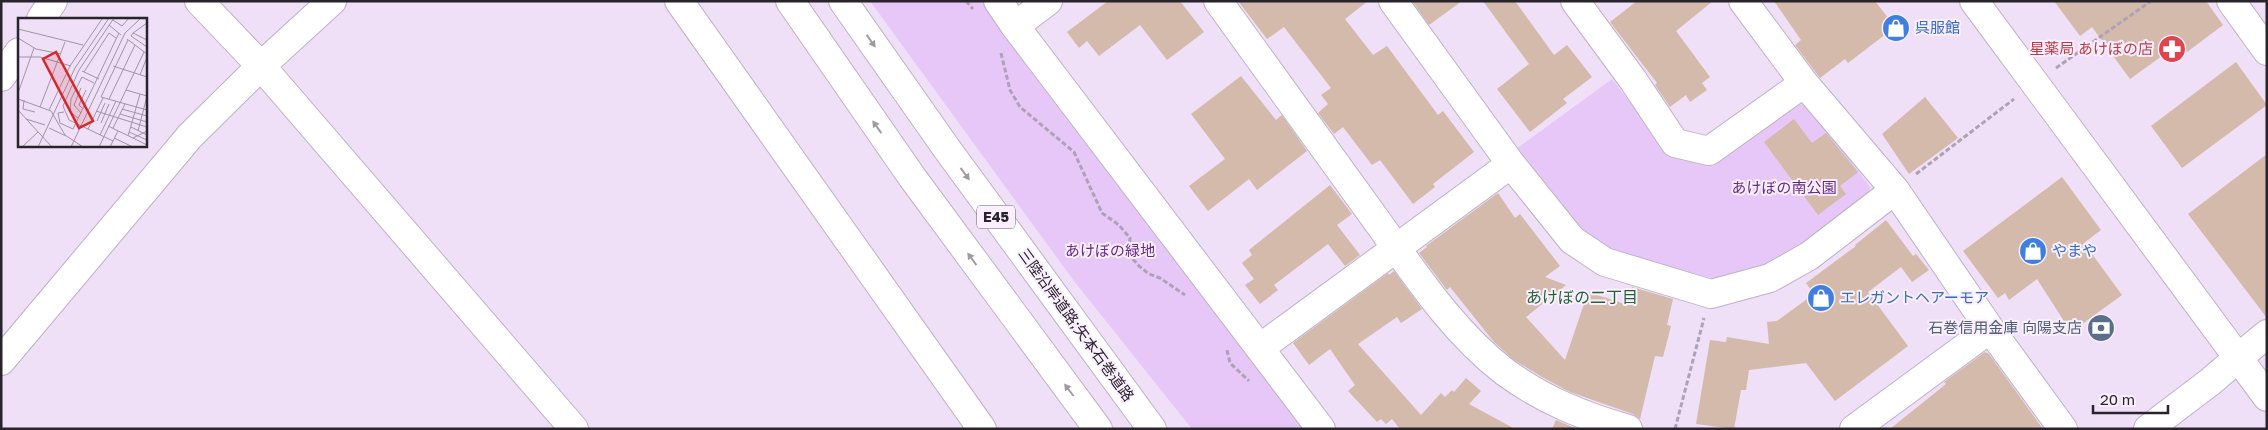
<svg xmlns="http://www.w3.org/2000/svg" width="2268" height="430" font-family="'Golos Text','Noto Sans JP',sans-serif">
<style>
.green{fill:#e7c7f8}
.building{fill:#d3baab}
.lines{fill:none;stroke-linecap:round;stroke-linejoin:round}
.street-casing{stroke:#bfb0c7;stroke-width:30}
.secondary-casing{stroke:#bfb0c7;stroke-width:30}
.highway-casing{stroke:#bfb0c7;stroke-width:30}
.path{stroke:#aea2b5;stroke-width:3;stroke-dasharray:5 2.5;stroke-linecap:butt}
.street{stroke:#fff;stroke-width:28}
.secondary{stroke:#fff;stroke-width:28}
.highway{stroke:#fff;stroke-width:28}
.oneway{fill:#9f9ca0}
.labels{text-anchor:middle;stroke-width:4;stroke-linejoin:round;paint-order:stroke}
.shield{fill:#f9effe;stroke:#67606b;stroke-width:1}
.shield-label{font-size:14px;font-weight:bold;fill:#29232c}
.shop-label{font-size:15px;fill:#366cbe;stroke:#f9effe;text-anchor:start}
.health-label{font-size:15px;fill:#be3a42;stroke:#f9effe;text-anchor:end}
.park-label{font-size:15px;fill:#682884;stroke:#f9effe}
.street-label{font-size:15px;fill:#29232c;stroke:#f9effe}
.service-label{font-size:15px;fill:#4e5e75;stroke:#f9effe;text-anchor:end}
.neighbourhood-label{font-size:16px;fill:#266333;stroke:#f9effe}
.inset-road{fill:none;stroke:#a094a6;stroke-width:1}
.view{fill:#d62828;fill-opacity:0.15;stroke:#d62828;stroke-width:2.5}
.inset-edge{fill:none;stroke:#29232c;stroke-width:2.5}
</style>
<rect width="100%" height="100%" fill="#efdff7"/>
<!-- green -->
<path class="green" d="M870 1H985L1306 429H1192L1074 281Z
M1612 79 1666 148 1713 166 1796 104 1809 105 1870 187 1869 199 1770 270 1716 279 1613 252 1581 235 1516 149Z"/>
<!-- building -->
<path class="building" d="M1108 1H1180L1204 32 1167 60 1140 25 1099 56 1087 41 1079 48 1067 32Z
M1238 1H1368L1345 19 1373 55 1387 46 1438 115 1443 111 1474 152 1433 184 1435 187 1413 204 1380 160 1372 165 1343 127 1334 134 1318 113 1328 104 1321 95 1331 88 1284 27 1267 39Z
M1412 1H1462L1429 25Z
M1483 1H1515L1554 55 1567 45 1592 77 1563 99 1567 103 1530 132 1497 89 1529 64Z
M1637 1H1713L1676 31 1710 77 1702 83 1707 90 1690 102 1686 95 1670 107 1655 85 1657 83 1610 22Z
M1774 1H1875L1895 27 1848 63 1845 59 1820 78 1795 45 1801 40Z
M2054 1H2206L2223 25 2187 52 2180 43 2130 79 2092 27 2080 36Z
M2236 62 2267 105 2182 168 2151 126Z
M1241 76 1276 120 1282 115 1307 151 1257 190 1249 179 1208 211 1189 186 1225 159 1191 114Z
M1925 97 1958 138 1909 174 1882 134Z
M1794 119 1812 143 1826 133 1858 172 1840 186 1846 194 1818 215 1764 142Z
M2267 154V318L2188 214Z
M2062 177 2101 230 2084 243 2122 295 2071 332 2037 279 2009 300 2005 293 1998 298 1963 251Z
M1330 185 1352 214 1337 225 1360 255 1345 266 1328 244 1274 285 1278 290 1260 304 1245 285 1254 279 1242 263 1252 255 1249 250Z
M1498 193 1515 218 1520 214 1560 266 1545 277 1566 285 1526 317 1565 360 1588 292 1628 305 1632 287 1673 299 1667 325 1671 326 1663 357 1655 356 1640 419 1633 414 1570 392 1542 377 1514 360 1494 342 1450 287 1447 290 1419 253 1427 247 1426 246Z
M1886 220 1913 256 1916 254 1929 270 1912 282 1901 267 1868 292 1908 346 1835 401 1806 363 1749 370 1746 390H1741L1734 429 1696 424 1710 340 1726 342 1727 337 1769 344 1767 322 1777 321 1814 294 1806 283 1856 246 1855 245Z
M1394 271 1422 309 1401 323 1397 317 1358 344 1421 415 1441 393 1445 397 1452 390 1454 392 1466 378 1481 391 1469 404 1515 429H1400L1392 419 1386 424 1381 419 1377 422 1348 391 1355 385 1330 349 1309 365 1293 343 1388 273 1389 275Z
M1985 352 1989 354 2043 429H1890L1946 384 1944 382Z
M1556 420 1575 428 1574 429H1552Z"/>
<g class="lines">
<!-- street casing -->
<g class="street-casing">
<path id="street" d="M199 1 261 66 574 429
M679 1 982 429
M1218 1C1269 71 1319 141 1369 210 1410 266 1449 329 1505 372 1543 400 1583 416 1628 429
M1393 1 1511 164 1572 240 1605 262 1711 294 1770 278 1809 256 1895 190
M1575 1 1633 80 1675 143 1709 151 1804 83
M1743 1 1804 83 1895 190 1990 329 2063 429
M2231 1 2267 51
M41 19 53 1
M1015 26 1048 1
M1 77 19 52
M1260 348 1511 164
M2238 358 2267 334
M1854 429 1990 329"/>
</g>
<!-- secondary casing -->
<g class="secondary-casing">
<path id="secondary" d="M998 1 1015 26 1321 429
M1974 1 2267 397
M1 361 190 136 261 66 332 1
M2148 429 2210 382 2238 358"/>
</g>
<!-- highway casing -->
<g class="highway-casing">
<path id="highway" d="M790 1 912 177 1098 429
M843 1 947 149 1152 429"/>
</g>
<!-- path -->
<path class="path" d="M966 1 973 9
M1001 53 1010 90 1020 107 1074 152 1102 213 1119 225 1130 238 1129 249 1132 258 1139 266 1149 274 1160 278 1185 295
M2056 68 2151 1
M1916 174 2014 99
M1227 350 1230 363 1249 381
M1675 429 1704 318"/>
<!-- street -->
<use href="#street" class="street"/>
<!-- secondary -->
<use href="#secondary" class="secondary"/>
<!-- highway -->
<use href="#highway" class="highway"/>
</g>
<!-- one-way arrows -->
<defs><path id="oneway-solid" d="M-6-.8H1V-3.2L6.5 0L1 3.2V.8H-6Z" transform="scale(1.25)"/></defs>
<g class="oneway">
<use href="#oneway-solid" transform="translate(871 41) rotate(55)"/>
<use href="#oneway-solid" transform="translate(877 127) rotate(-125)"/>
<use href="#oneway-solid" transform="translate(965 174) rotate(54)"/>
<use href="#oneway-solid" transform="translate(972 259) rotate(-126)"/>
<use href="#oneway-solid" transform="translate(1069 390) rotate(-127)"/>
</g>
<!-- icons -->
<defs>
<g id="shop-disc" transform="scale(1.4375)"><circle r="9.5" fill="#3f7fe0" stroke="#f9effe"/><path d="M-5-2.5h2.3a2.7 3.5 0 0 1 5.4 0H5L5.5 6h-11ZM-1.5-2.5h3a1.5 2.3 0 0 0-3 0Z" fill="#fff"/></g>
<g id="pharmacy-disc" transform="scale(1.4375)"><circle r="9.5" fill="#e0444e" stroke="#f9effe"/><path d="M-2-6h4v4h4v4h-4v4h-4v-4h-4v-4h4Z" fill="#fff"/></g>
<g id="bank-disc" transform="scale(1.4375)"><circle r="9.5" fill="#5c6f8a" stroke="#f9effe"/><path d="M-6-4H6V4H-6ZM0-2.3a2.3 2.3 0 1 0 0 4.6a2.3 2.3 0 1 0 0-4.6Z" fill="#fff"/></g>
</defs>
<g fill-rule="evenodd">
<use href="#shop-disc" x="1896" y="28"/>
<use href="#pharmacy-disc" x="2172" y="49"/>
<use href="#shop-disc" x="2033" y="251"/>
<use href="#shop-disc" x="1821" y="298"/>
<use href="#bank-disc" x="2101" y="328"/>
</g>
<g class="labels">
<!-- shield labels -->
<rect class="shield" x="977" y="205.5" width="38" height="23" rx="4"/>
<g class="shield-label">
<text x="996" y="222">E45</text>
</g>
<!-- shop labels -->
<g class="shop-label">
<text x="1915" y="33">呉服館</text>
<text x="2052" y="256">やまや</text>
<text x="1840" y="303">エレガントヘアーモア</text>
</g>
<!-- health labels -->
<g class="health-label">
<text x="2153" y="54">星薬局 あけぼの店</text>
</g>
<!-- park labels -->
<g class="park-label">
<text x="1784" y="193">あけぼの南公園</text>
<text x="1110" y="256">あけぼの緑地</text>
</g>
<!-- street labels -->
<g class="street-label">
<text transform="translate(1076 325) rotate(54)" y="5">三陸沿岸道路;矢本石巻道路</text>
</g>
<!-- service labels -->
<g class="service-label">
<text x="2082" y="333">石巻信用金庫 向陽支店</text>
</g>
<!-- neighbourhood labels -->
<g class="neighbourhood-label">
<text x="1582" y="303">あけぼの二丁目</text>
</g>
</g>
<!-- overview -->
<g transform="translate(18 18)">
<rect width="129" height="129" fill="#efdff7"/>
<path class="inset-road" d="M95 2 104 8 111 0M91 7 103 17M0 11 65 27M115 15 113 18 129 29M115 15 129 5M115 15 129 22M0 20 18 31 43 36M109 21 129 36M0 39H22L53 48M95 48 129 59M64 53 81 61M66 54 91 15 98 20M122 57 129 39M108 72 129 78M0 75 16 30M83 79 110 22M83 79 129 92M0 81 33 93 47 117 65 129M91 81 117 27M6 82 5 91 17 94M22 89 47 24M64 90 61 87 68 72M104 91 129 98M0 92 34 129M31 92 52 48 84 1M78 93 129 109M46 94 40 95 42 105 55 111 101 15M63 95 56 87 63 70M102 96 129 104M60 100 52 94 53 81 64 59 76 65M8 101 27 107M79 103 87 85M83 105 91 86M90 108 115 120 129 113M113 109 129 117M31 110 48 118M95 110 107 86M70 111 85 80M120 113 129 78M111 114 129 122M82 117 98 83M110 118 122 76M96 120 115 129M115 120 129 127M95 123 51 102 45 88 61 52 96 0M4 129 20 114M20 129 57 50 91 0M53 129 107 15 123 0M81 129 126 34M92 129 100 113"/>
<path class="view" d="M38 34 75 103 61 110 25 41Z"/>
<rect width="129" height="129" class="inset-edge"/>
</g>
<!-- border -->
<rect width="2268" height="430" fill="none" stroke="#29232c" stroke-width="5"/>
<!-- scale -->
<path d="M2093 405v8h75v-8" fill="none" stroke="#29232c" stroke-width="2.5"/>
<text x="2100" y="405" font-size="15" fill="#29232c" stroke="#f9effe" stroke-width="4" paint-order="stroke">20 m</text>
</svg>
